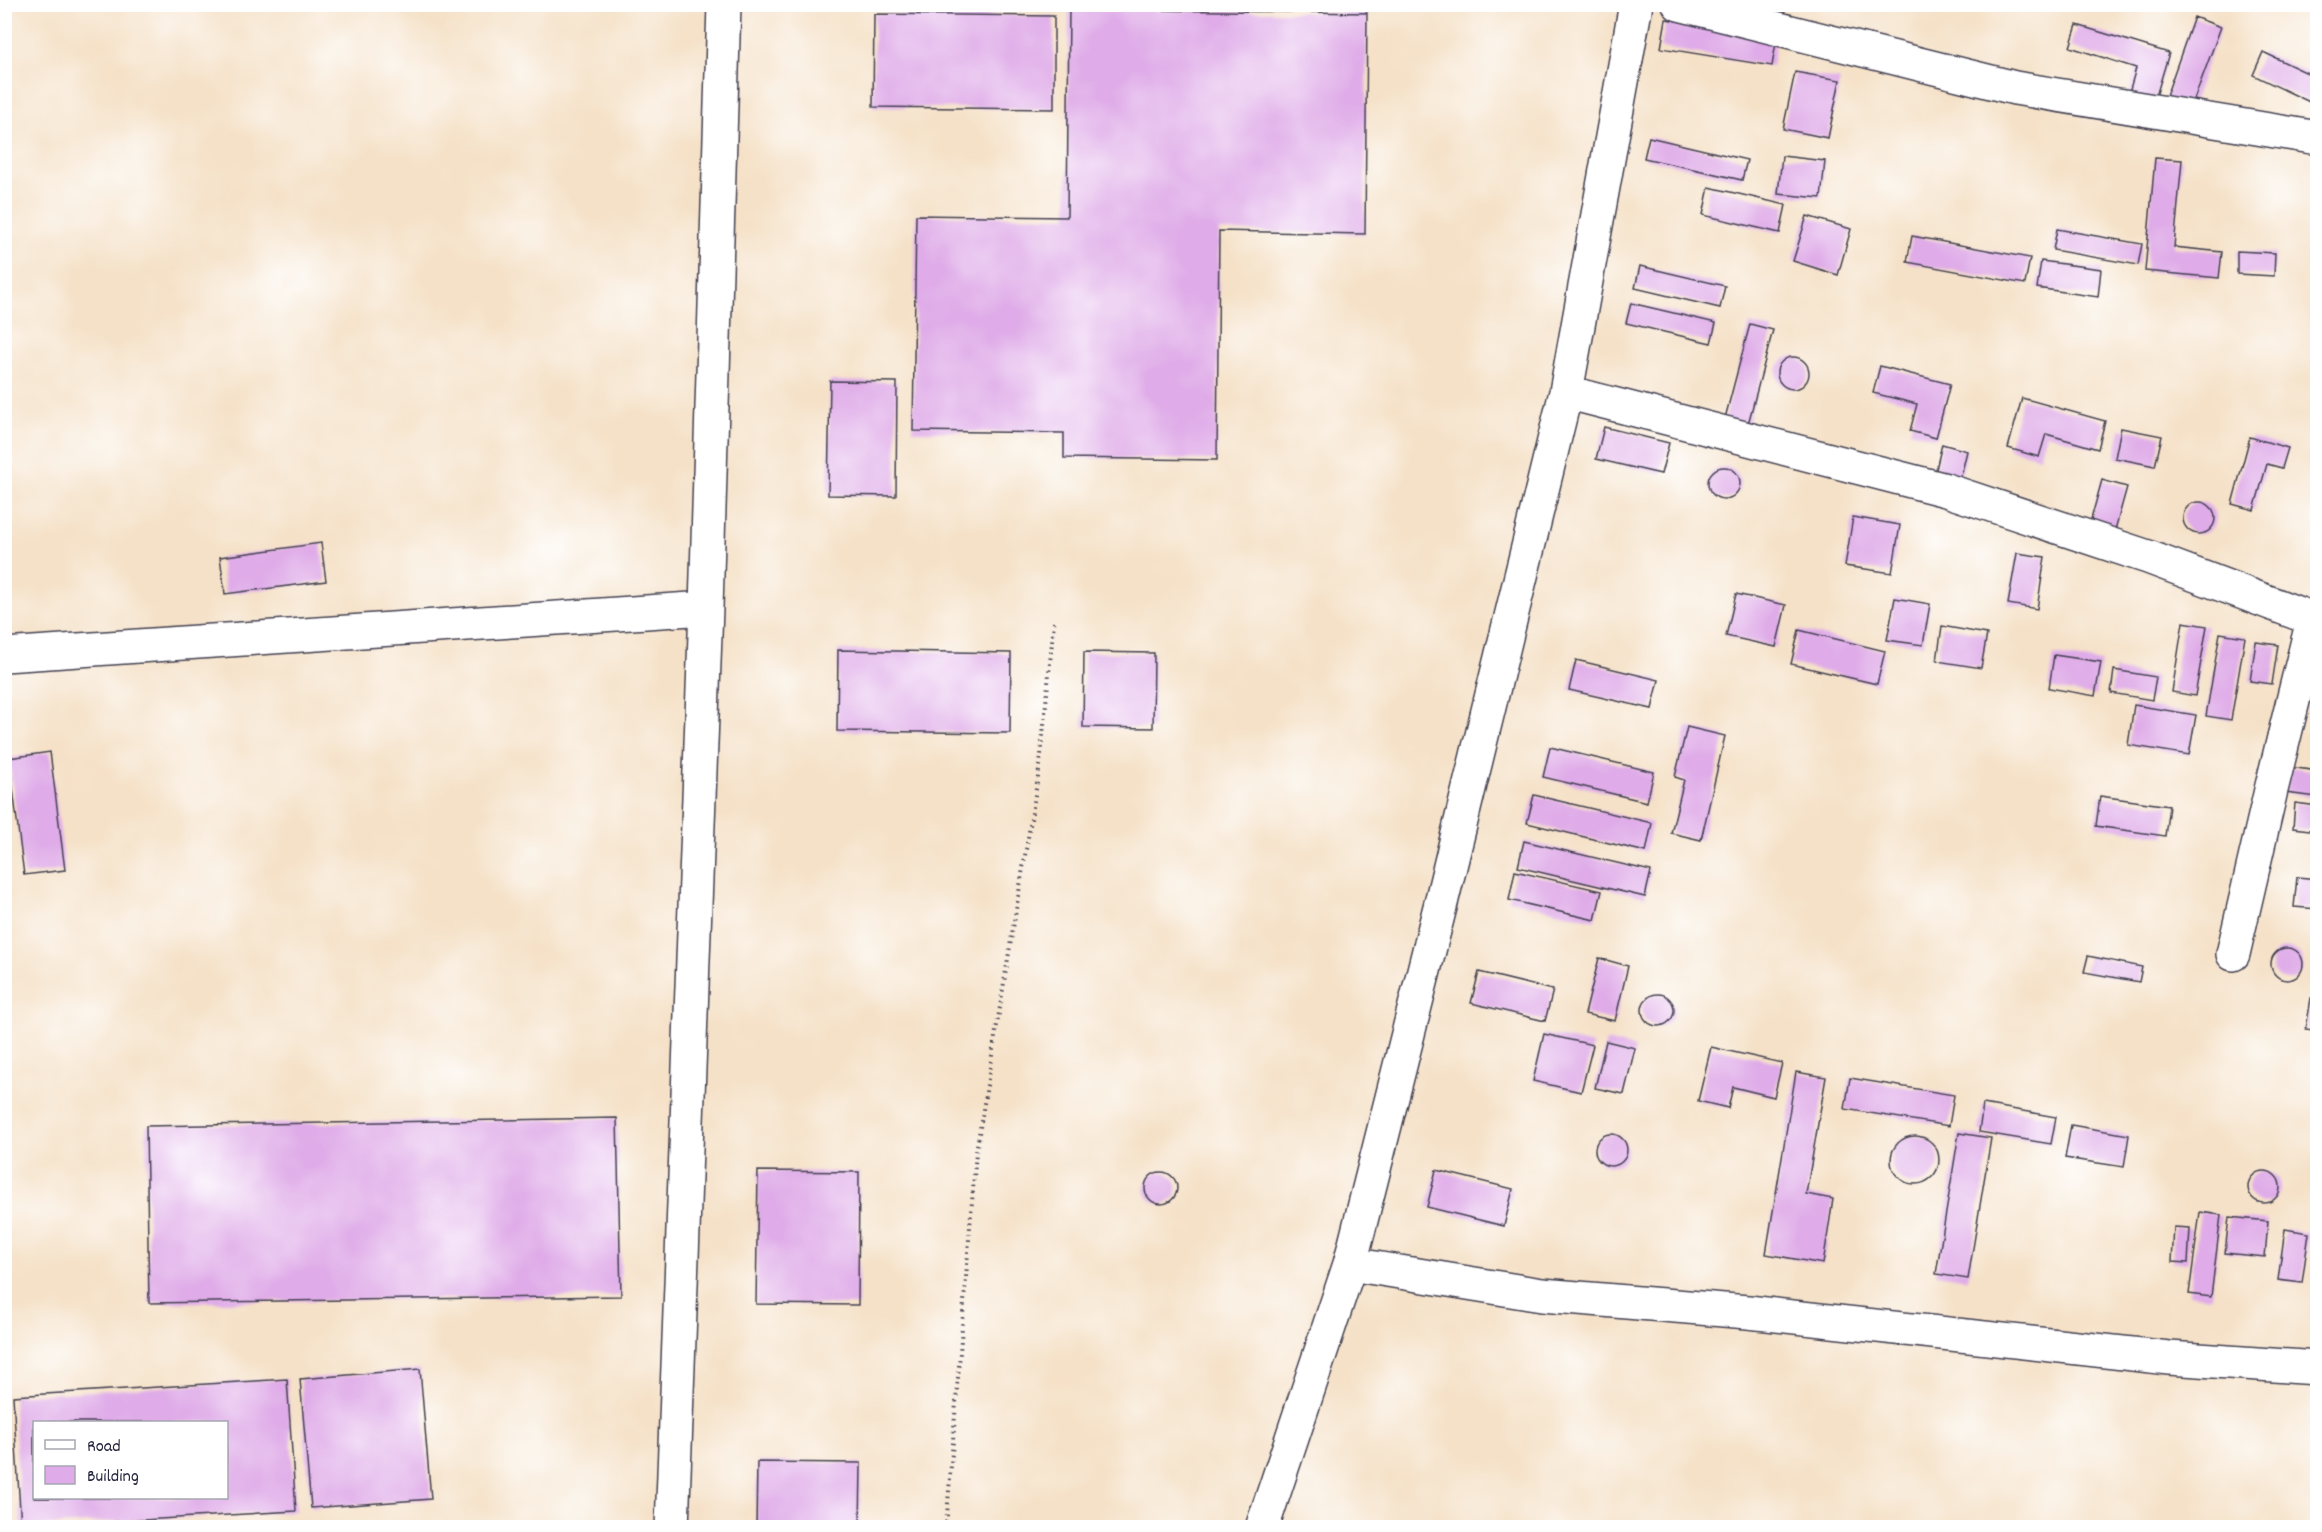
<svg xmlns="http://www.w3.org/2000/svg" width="2322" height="1532" font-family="Dekko,sans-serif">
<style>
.building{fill:#dfabe8;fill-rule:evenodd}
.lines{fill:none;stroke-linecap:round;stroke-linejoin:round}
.minor-casing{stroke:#423f50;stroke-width:36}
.path{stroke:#423f50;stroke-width:4;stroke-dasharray:1.5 4.5;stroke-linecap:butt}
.minor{stroke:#fff;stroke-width:33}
</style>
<rect width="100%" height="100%" fill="#fff"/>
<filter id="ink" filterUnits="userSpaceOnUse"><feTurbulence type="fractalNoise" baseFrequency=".0167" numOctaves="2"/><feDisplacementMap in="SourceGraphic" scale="12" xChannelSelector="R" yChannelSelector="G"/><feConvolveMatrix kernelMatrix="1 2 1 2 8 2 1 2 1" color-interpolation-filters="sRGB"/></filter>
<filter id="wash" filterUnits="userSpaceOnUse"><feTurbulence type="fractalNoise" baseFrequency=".008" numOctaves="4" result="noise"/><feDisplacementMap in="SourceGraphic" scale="24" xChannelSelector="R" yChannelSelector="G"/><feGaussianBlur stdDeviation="1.35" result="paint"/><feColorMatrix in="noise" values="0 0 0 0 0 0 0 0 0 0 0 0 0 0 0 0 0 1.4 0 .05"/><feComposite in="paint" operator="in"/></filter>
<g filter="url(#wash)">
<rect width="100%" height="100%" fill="#f5e1c7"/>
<g id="blocks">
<!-- building -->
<path class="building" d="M1069 9 1367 13 1365 234 1219 231 1217 460 1064 458V433L913 431 916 215 1067 217Z
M874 14 1054 16V109L873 107Z
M2194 17 2221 27 2189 113 2163 105Z
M1666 19 1777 37 1772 66 1661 48Z
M2077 25 2169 53 2154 103 2128 96 2136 68 2070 47Z
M2263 52 2318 78V106L2253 75Z
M1795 72 1840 80 1828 138 1783 129Z
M1649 137 1747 160 1742 180 1644 158Z
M1782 156 1825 161 1821 198 1778 194Z
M2155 158 2182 160 2174 247 2222 252 2219 278 2145 271Z
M1709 187 1786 205 1780 233 1703 215Z
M1807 216 1851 229 1838 275 1793 261Z
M2057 229 2142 244 2138 265 2053 250Z
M1912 236 2030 258 2025 284 1907 262Z
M2237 251 2275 253 2274 276 2237 274Z
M2041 261 2101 269 2098 297 2037 288Z
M1640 266 1725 286 1720 308 1635 288Z
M1631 303 1716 323 1711 343 1626 323Z
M1750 324 1773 330 1747 428 1724 422Z
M1777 373a16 16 0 1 1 32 0a16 16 0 1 1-32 0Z
M1880 366 1950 384 1936 438 1910 431 1917 404 1873 393Z
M830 381 897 382 896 496 828 495Z
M2022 398 2105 421 2098 449 2046 434 2039 457 2008 448Z
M1604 427 1669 443 1661 474 1596 459Z
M2121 428 2162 436 2155 466 2115 458Z
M2250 437 2288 448 2282 468 2267 464 2254 510 2232 504Z
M1942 444 1967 451 1957 493 1932 486Z
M1708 483a16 16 0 1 1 32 0a16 16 0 1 1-32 0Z
M2102 480 2127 487 2113 537 2088 530Z
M2183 518a16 16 0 1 1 32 0a16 16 0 1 1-32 0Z
M1853 517 1900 525 1892 573 1845 566Z
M321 543 326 581 225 594 220 557Z
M2017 553 2045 557 2037 609 2008 604Z
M1736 594 1786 605 1776 647 1726 636Z
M1895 598 1930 604 1923 645 1887 640Z
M2183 622 2207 626 2195 696 2172 692Z
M1942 626 1987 634 1981 668 1937 661Z
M1799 630 1885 651 1877 684 1791 664Z
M2220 633 2245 637 2231 720 2206 716Z
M2256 642 2278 645 2272 684 2250 681Z
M838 650 1011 653 1010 733 837 731Z
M1084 652 1154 653 1153 728 1083 727Z
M2054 655 2101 662 2095 696 2049 688Z
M1576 660 1659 680 1652 709 1569 690Z
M2114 670 2156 677 2152 700 2111 693Z
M2134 705 2196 715 2189 755 2128 745Z
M1687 727 1725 736 1701 840 1671 833 1684 780 1675 777Z
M1550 747 1654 772 1647 802 1543 777Z
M50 752 65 870 24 875 9 758Z
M2289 767 2318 771V797L2285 793Z
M1534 795 1652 823 1646 852 1527 823Z
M2100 796 2169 806 2165 836 2096 826Z
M2295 803 2318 806V831L2293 828Z
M1524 841 1651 871 1645 897 1518 867Z
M1515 871 1602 891 1595 920 1509 900Z
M2297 877 2318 879V909L2294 907Z
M2271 964a16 16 0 1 1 32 0a16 16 0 1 1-32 0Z
M2088 956 2142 967 2139 982 2084 972Z
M1599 958 1628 966 1615 1021 1585 1014Z
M1479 972 1553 990 1545 1021 1471 1003Z
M1642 1010a16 16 0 1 1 32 0a16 16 0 1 1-32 0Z
M2311 998 2318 999V1031L2306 1029Z
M1544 1034 1593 1045 1581 1092 1533 1081Z
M1606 1041 1635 1048 1624 1094 1595 1088Z
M1711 1047 1782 1063 1774 1097 1733 1087 1728 1108 1698 1101Z
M1796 1072 1826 1077 1806 1194 1833 1199 1823 1264 1766 1254Z
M1850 1078 1954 1095 1949 1126 1845 1109Z
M1983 1104 2056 1117 2051 1144 1979 1132Z
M617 1118 621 1296 149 1303 146 1126Z
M2071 1125 2129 1135 2124 1167 2065 1158Z
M1959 1133 1991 1138 1968 1279 1936 1274Z
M1595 1150a16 16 0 1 1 32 0a16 16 0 1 1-32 0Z
M1891 1160a24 24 0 1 1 48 0a24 24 0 1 1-48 0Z
M1436 1170 1513 1189 1504 1226 1427 1207Z
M758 1171 859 1172 858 1305 756 1304Z
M2248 1187a16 16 0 1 1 32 0a16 16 0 1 1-32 0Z
M1145 1188a16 16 0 1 1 32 0a16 16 0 1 1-32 0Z
M2200 1212 2221 1215 2211 1297 2189 1294Z
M2229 1217 2268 1221 2265 1257 2225 1253Z
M2174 1227 2190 1228 2188 1263 2172 1262Z
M2285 1229 2309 1233 2302 1283 2278 1280Z
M420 1369 431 1499 311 1508 300 1379Z
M287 1379 296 1511 21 1527 13 1396ZM34 1422H226V1498H34Z
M757 1462 861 1463 860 1528H756Z"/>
</g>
</g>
<g filter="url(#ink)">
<use href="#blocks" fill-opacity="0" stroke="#423f50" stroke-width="1.5"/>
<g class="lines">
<!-- minor casing -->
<g class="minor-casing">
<path id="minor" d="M1679 4 2015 88 2318 138
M1566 392 1946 490 2148 557 2318 621
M706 608 724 4
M4 655 706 608 672 1528
M2233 954 2271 790 2313 620
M1350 1264 1542 1295 1748 1312 2169 1358 2318 1368
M1262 1528 1350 1264 1442 899 1566 392 1636 4"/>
</g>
<!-- path -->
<path class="path" d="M946 1528 976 1152 1040 765 1054 622"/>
<!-- minor -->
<use href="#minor" class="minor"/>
</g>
</g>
<!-- margin -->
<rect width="2322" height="1532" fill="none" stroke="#fff" stroke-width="24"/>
<!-- legend -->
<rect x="33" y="1421" width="195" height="78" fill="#ffffff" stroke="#a7a7b1" stroke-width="1.5"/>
<rect x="45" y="1440" width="30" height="9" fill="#ffffff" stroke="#a7a7b1" stroke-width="1.5"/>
<text x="87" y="1451" font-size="18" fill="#22223b">Road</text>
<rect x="45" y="1466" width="30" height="18" fill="#dfabe8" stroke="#a7a7b1" stroke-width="1.5"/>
<text x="87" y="1481" font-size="18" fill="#22223b">Building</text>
</svg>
